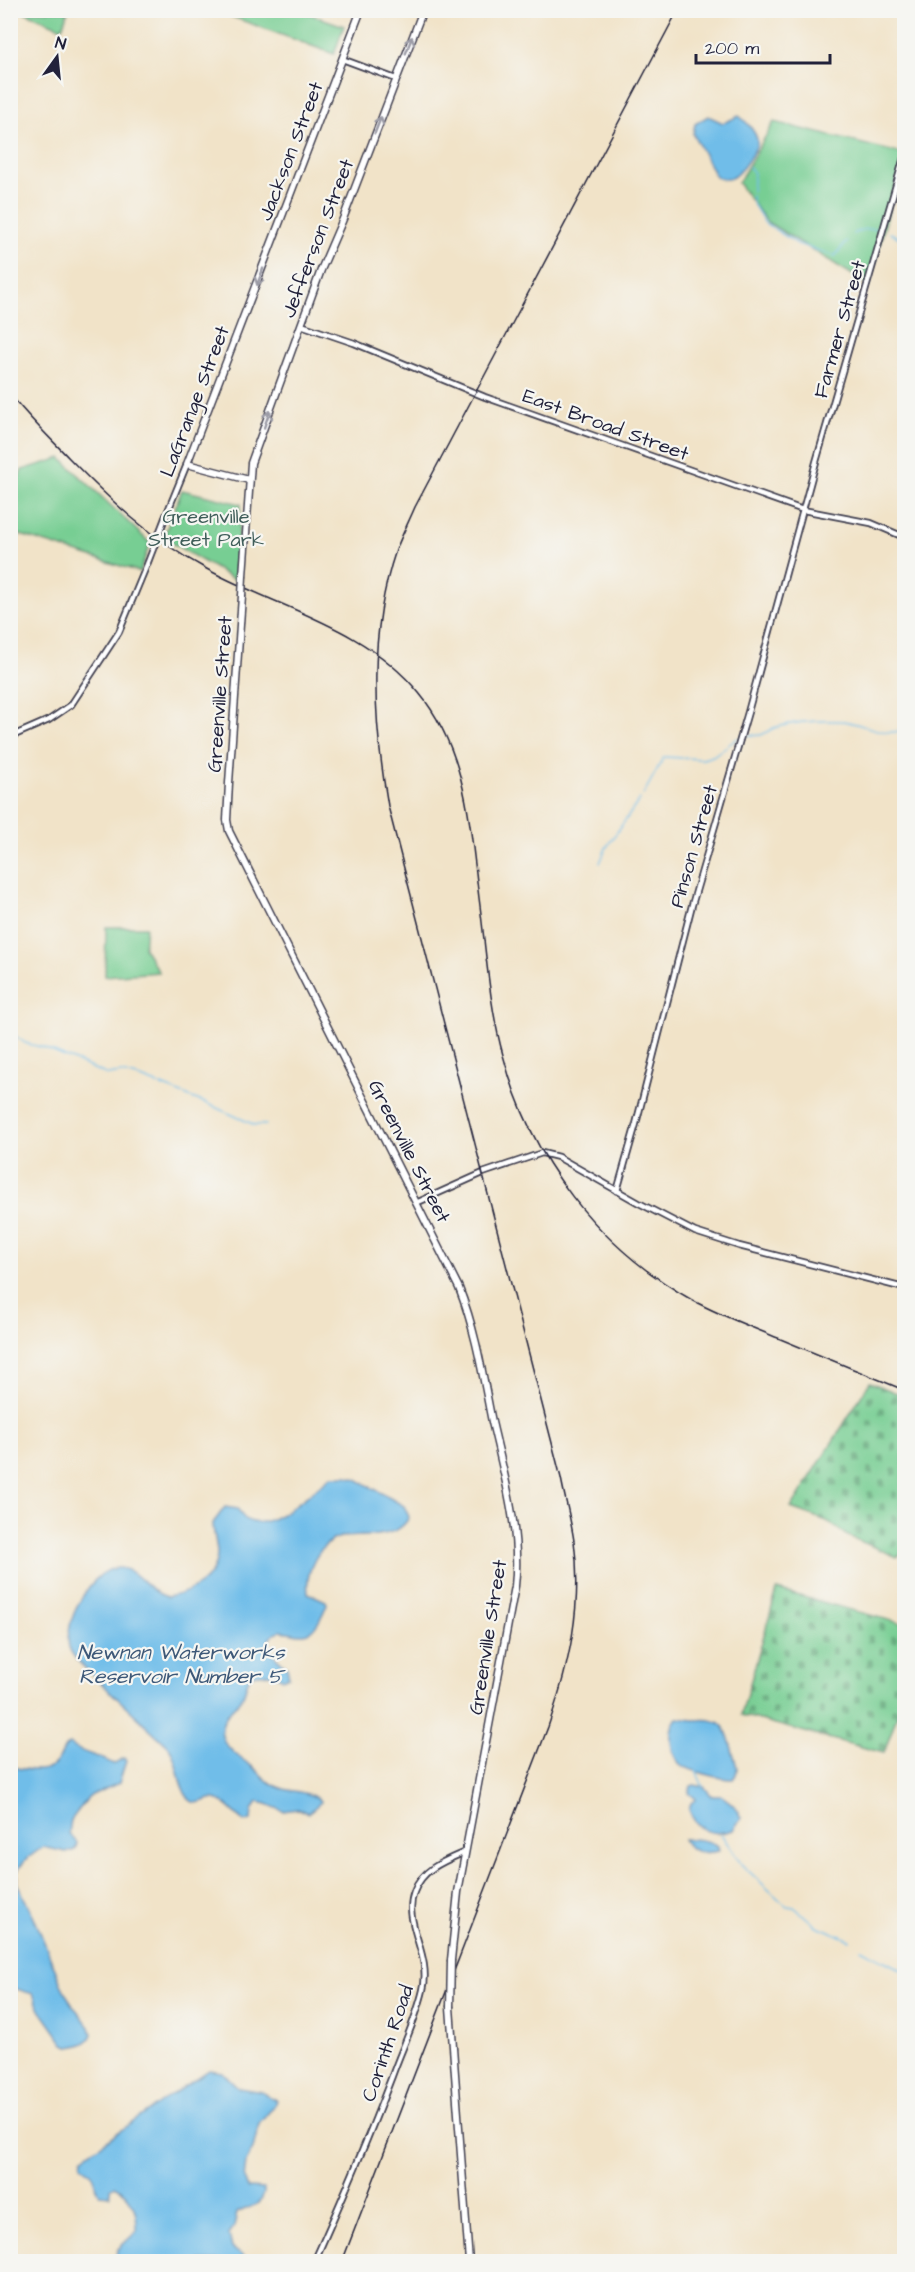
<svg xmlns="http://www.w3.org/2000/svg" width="915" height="2272" font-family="'Architects Daughter',sans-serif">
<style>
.green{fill:#77ce93;stroke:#4c7867;stroke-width:1.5}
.cemetery{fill:url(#cemetery-stones);stroke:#4c7867;stroke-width:1.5}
.water{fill:#6fbde9;stroke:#487092;stroke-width:1.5}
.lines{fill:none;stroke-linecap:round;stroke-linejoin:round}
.stream{stroke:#6fbde9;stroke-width:1.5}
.tertiary-casing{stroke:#413f50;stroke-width:8}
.primary-casing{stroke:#413f50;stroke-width:9}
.tertiary{stroke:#fff;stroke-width:4.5}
.primary{stroke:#fff;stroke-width:6}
.rail{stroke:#22223b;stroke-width:1.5}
.tertiary-bridge-casing{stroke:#413f50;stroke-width:8;stroke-linecap:butt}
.primary-bridge-casing{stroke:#413f50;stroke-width:9;stroke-linecap:butt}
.tertiary-bridge{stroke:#fff;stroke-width:4.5}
.primary-bridge{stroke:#fff;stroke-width:6}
.oneway{stroke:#9c9ca7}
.labels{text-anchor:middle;stroke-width:4.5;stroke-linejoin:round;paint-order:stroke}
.street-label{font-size:20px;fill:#22223b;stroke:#f6f6f2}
.park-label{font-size:20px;fill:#405e5a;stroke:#f6f6f2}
.water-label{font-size:21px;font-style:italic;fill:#3d5878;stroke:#f6f6f2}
</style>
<defs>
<pattern id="cemetery-stones" width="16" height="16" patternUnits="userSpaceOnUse" patternTransform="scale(1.5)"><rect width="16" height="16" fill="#77ce93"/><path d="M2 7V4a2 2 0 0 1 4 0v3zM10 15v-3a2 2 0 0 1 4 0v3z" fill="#61a779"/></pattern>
</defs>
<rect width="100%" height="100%" fill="#f6f6f2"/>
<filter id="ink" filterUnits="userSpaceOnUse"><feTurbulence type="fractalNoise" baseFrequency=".0167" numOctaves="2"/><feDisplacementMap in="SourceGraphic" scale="12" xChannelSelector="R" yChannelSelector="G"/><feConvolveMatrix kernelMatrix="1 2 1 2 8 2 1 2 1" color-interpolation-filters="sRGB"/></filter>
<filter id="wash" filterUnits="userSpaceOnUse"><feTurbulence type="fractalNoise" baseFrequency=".008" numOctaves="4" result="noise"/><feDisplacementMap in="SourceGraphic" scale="24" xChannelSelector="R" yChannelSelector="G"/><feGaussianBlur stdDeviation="1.35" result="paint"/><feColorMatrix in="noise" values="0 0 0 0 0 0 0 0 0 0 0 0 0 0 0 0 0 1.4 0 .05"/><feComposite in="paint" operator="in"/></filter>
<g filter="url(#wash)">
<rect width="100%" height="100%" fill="#f1e3c8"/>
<!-- green -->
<path class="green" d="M22 11H68L62 28Z
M216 11H301L344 26 334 54Z
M774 122 904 154 869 285 767 222 738 183Z
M61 458 150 543 140 572 11 532V495L22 470Z
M182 490 241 504 235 580 163 538Z
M106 927H146L144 948 159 972 105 976Z"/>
<!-- cemetery -->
<path class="cemetery" d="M870 1382 904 1396V1553L897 1557 846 1535 827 1521 791 1508Z
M777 1590 904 1624V1695L884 1753 741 1715Z"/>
<!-- water -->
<path class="water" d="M708 116 723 123 739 116C745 120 755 131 757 139 760 147 739 175 731 178 725 180 721 179 716 177L693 134 695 124Z
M332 1476H347L357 1479 404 1506 409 1517C399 1540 362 1535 341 1537 319 1542 305 1572 308 1593L326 1601 327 1604C323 1613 316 1633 304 1634 296 1635 288 1631 280 1631 255 1643 275 1656 287 1667L289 1676 283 1679C274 1673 262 1673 251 1675 246 1682 246 1692 241 1700 239 1704 234 1706 231 1710 209 1736 229 1750 250 1765 261 1772 264 1782 278 1787 291 1793 311 1790 321 1802L308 1813 298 1809 283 1811 267 1804 258 1802 252 1810 251 1820 244 1822C236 1814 226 1802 215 1799 206 1796 198 1809 189 1799 177 1785 179 1762 169 1747L83 1666C78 1661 71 1655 69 1647 63 1624 90 1571 116 1568 137 1566 144 1590 167 1597 191 1593 218 1579 217 1551 216 1541 213 1532 213 1523L225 1507 238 1509C256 1549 313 1489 332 1476Z
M677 1718C683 1718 689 1720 696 1720 727 1717 726 1730 734 1756 736 1765 740 1771 733 1779 725 1780 685 1770 679 1763 670 1752 667 1729 677 1718Z
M69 1744C82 1754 99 1755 113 1764L124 1758 126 1761 119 1783 92 1795 87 1799 71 1820 69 1833 77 1843 75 1850 66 1852 43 1847 25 1860 20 1867 17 1873V1883L36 1922 61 1984 71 2003 90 2027 92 2034C89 2043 79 2046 70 2047L64 2044 40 2010 33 1994 10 1987 11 1767C25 1769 51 1776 59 1759 63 1752 63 1747 69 1744Z
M694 1785 704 1787 712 1796H722L735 1806 741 1818 733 1830C712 1837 696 1831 689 1809L691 1803 696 1799 689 1793 691 1786Z
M683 1839C696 1839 706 1839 718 1846L719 1851C705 1854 690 1854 683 1839Z
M209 2070 222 2072 239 2088 262 2092 276 2100 274 2106 259 2124 253 2149 246 2162 244 2179 248 2188 264 2189C265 2206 249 2206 237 2213L234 2226 229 2235 232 2248 250 2261H114L118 2249 137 2231C138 2213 132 2194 114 2186L110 2189V2196L100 2195 91 2173 81 2165 82 2158 171 2095Z"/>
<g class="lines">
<!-- stream -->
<path class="stream" d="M749 167 754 173 752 191
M752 195V202L765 223 798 244 835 256 847 241
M890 233 904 240
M853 234 865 229H878
M743 736C749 734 755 736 761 735 767 733 771 728 777 727 798 721 821 720 842 721 863 723 882 737 904 730
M643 795 664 757 703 759 713 756 738 738
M600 863 606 848 640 799
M10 1032 25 1043 44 1048 108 1075 121 1073 141 1078 210 1105 255 1125H266
M696 1770 703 1787
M721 1834 742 1865 782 1902 787 1906 794 1907 815 1925 850 1940
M861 1949 904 1971"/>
</g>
</g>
<g filter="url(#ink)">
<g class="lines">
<!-- tertiary casing -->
<g class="tertiary-casing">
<path id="tertiary" d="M342 59 396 79
M301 325 354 343 485 397 803 510 871 523 904 537
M165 518 187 464
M10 737 49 720 71 705 119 632 148 562
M617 1191 636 1124 692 905 748 712 816 462 904 157
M416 1203 483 1173 542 1153 558 1157 639 1203 695 1232 739 1246 904 1288
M314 2262C342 2200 368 2139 392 2076 402 2048 416 2020 423 1990 432 1954 402 1923 414 1892 422 1869 444 1861 465 1852"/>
</g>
<!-- primary casing -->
<g class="primary-casing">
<path id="primary" d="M249 480 187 464 361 10
M243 576 251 463 321 270 343 219 423 10
M242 596 229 783 227 820 229 831 459 1288C476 1331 483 1377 492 1422 504 1474 521 1533 515 1586L458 1892 451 1960
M450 2007 469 2262"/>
</g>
<!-- tertiary -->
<use href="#tertiary" class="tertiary"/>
<!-- primary -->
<use href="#primary" class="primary"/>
<!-- rail -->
<path class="rail" d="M10 394C28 417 49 437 69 458 110 500 151 539 203 567 276 608 364 625 419 693 467 751 470 827 479 898 486 950 489 1004 503 1055 530 1159 598 1247 692 1300 719 1315 749 1326 778 1338 820 1355 862 1373 904 1390
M342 2262 548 1727C569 1666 583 1606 574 1541 571 1520 565 1499 561 1478L388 806C373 721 368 632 396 550 402 535 409 521 415 507L678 10"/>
<!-- tertiary-bridge casing -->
<g class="tertiary-bridge-casing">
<path id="tertiary-bridge" d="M148 562 165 518"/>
</g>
<!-- primary-bridge casing -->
<g class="primary-bridge-casing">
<path id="primary-bridge" d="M242 596 243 576
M450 2007 451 1960"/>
</g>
<!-- tertiary-bridge -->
<use href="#tertiary-bridge" class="tertiary-bridge"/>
<!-- primary-bridge -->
<use href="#primary-bridge" class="primary-bridge"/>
</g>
<!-- one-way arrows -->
<defs><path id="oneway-shaft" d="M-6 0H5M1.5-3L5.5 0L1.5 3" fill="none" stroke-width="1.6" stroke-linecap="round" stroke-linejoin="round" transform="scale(1.5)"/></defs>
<g class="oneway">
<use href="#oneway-shaft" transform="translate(409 45) rotate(-69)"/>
<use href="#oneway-shaft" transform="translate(378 125) rotate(-69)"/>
<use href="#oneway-shaft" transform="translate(260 277) rotate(110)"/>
<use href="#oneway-shaft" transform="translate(267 419) rotate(-71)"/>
</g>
</g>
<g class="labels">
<!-- street labels -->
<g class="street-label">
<text transform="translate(290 151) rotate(-69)" y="7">Jackson Street</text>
<text transform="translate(317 238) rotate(-69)" y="7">Jefferson Street</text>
<text transform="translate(839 329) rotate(-74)" y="7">Farmer Street</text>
<text transform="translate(194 401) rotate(-69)" y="7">LaGrange Street</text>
<text transform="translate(606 424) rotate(20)" y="7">East Broad Street</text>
<text transform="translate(219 694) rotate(-86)" y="7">Greenville Street</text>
<text transform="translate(693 846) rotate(-74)" y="7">Pinson Street</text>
<text transform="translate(410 1151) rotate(63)" y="7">Greenville Street</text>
<text transform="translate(487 1637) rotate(-81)" y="7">Greenville Street</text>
<text transform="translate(387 2043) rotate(-71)" y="7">Corinth Road</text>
</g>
<!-- park labels -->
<g class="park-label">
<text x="206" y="523">Greenville<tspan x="206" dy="23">Street Park</tspan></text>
</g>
<!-- water labels -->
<g class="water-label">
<text x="181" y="1659">Newnan Waterworks<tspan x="181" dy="24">Reservoir Number 5</tspan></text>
</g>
</g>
<!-- margin -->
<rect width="915" height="2272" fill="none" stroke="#f6f6f2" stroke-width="36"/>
<!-- north arrow -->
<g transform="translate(57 57) rotate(15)" stroke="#f6f6f2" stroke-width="4.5" paint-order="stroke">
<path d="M0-4.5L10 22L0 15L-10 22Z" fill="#22223b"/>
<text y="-9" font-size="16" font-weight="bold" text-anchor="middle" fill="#22223b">N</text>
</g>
<!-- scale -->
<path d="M696 54v9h134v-9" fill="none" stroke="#22223b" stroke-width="3"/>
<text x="705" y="54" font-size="18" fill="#22223b" stroke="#f6f6f2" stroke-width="4.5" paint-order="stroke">200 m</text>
</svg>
